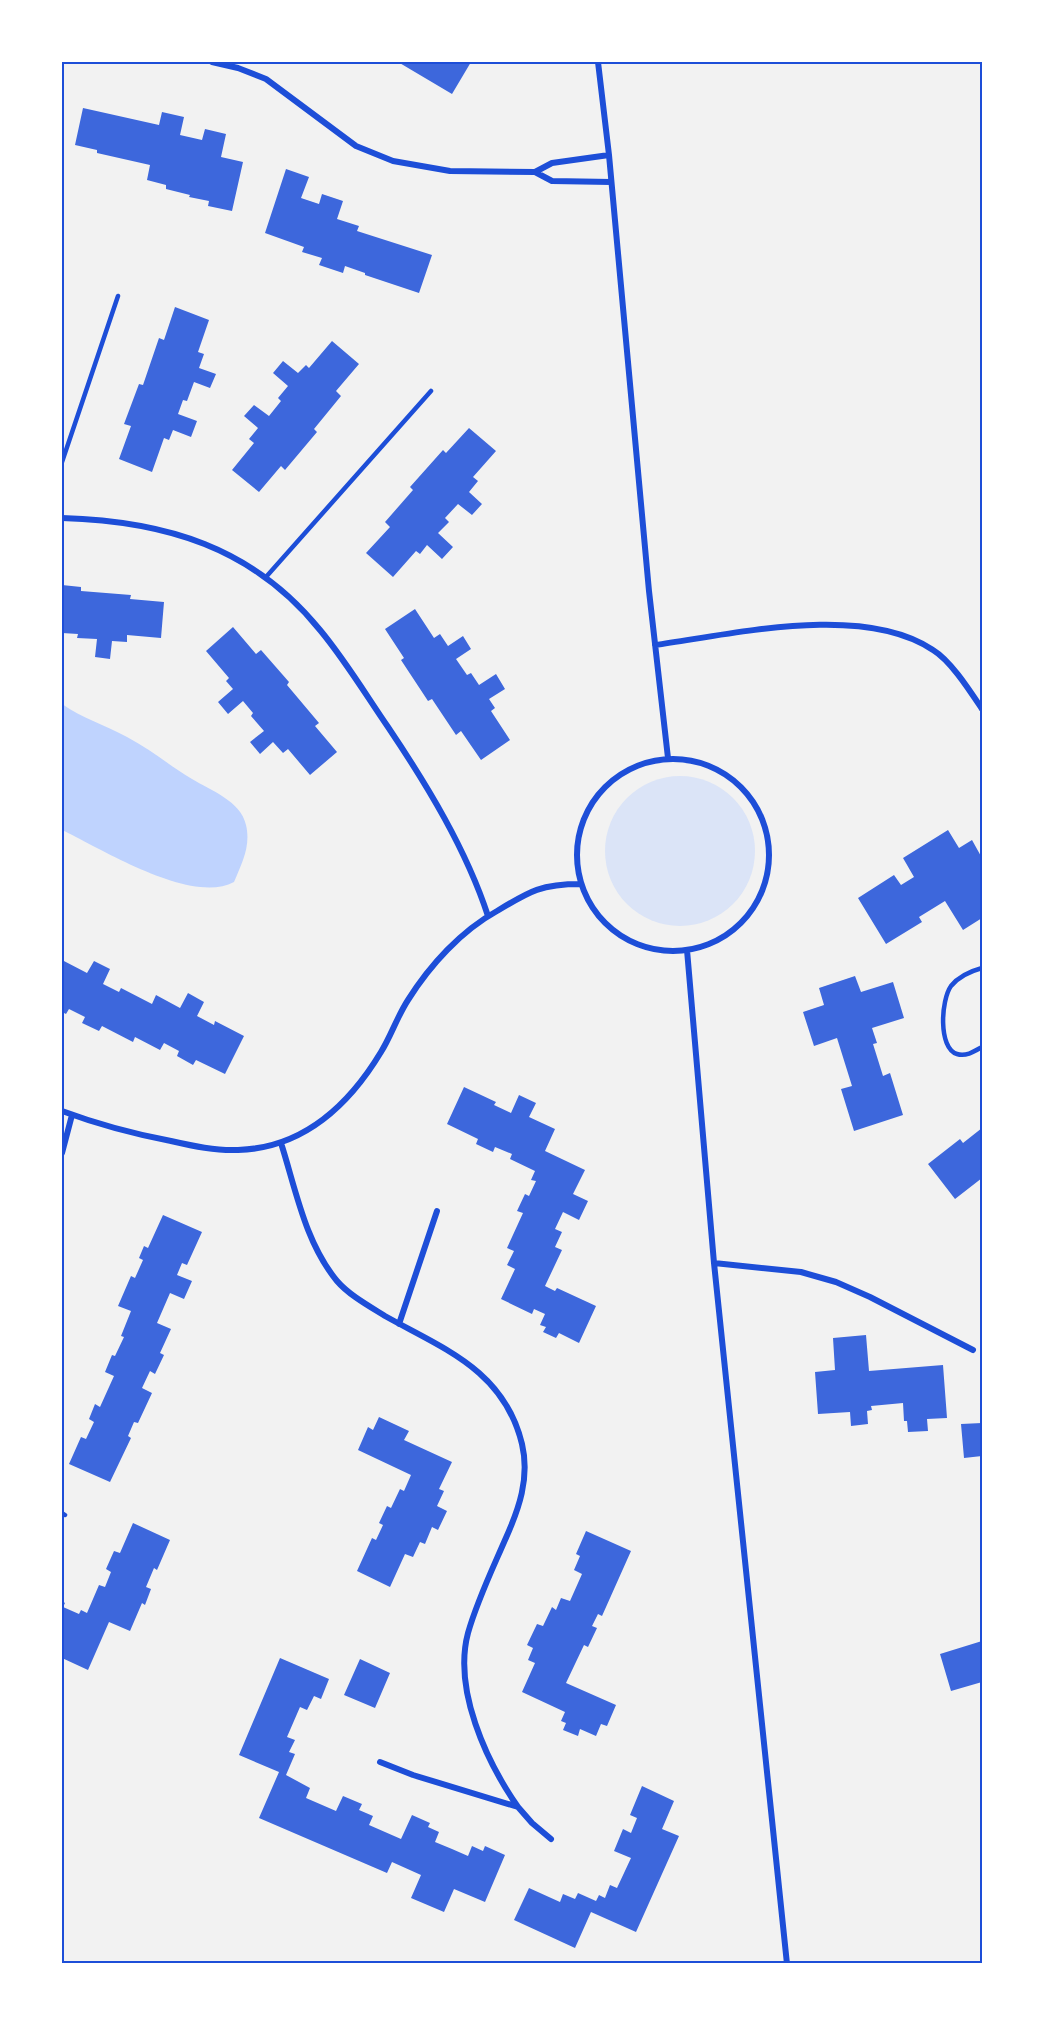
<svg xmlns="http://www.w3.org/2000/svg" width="1044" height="2025" font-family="'Roboto Condensed',sans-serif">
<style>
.green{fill:#dbe4f7}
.water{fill:#bfd3fe}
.building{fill:#3d67dc}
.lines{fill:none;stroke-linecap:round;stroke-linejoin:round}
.service{stroke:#1d4ed8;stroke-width:4.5}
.minor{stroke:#1d4ed8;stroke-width:6}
.neatline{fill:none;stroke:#1d4ed8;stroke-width:2}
</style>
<rect width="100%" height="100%" fill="#f2f2f2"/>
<!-- green -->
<path class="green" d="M605 851a75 75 0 1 1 150 0a75 75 0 1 1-150 0Z"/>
<!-- water -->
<path class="water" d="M62 704C82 718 105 725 127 737 150 749 170 766 192 779 210 790 241 801 246 825 251 846 242 863 234 882 191 905 102 849 62 830Z"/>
<!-- building -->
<path class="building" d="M398 62H471L452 94Z
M83 108 159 125 162 112 184 117 180 135 202 140 205 129 226 134 221 157 243 162 232 211 208 206 209 201 189 197 190 195 166 189V185L147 180 150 165 97 153V150L75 145Z
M286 169 309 177 301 198 319 204 322 194 343 201 337 219 359 226 357 231 432 255 419 293 365 275V273L345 266 343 273 319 265 322 258 302 252 304 247 265 233Z
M175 307 209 320 198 352 204 354 199 368 216 374 210 388 194 382 187 401 183 400 178 414 197 421 191 437 173 430 169 440 164 438 152 472 119 459 131 426 124 424 139 384 143 385 159 338 164 340Z
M332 341 359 364 336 391 341 396 314 429 317 432 285 470 281 466 259 492 232 470 254 443 249 439 258 428 244 416 254 405 269 416 281 401 278 398 288 386 273 373 283 361 298 373 306 365 309 368Z
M469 428 496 451 473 477 478 481 469 492 482 504 472 515 458 504 445 518 449 522 438 533 453 547 442 559 427 545 420 554 416 551 393 577 366 553 390 527 385 522 413 490 410 487 443 450 446 453Z
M62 585 81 587V591L131 595 130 599 164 602 161 638 127 635V642L112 641 110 659 95 657 97 639 77 638 78 634 62 633Z
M415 609 434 638 440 634 448 646 463 636 471 649 456 659 467 675 471 673 479 685 496 674 505 689 489 699 495 708 491 711 510 740 481 760 461 731 456 735 432 699 428 701 401 660 404 658 385 629Z
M233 627 256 654 261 650 289 682 287 685 319 723 315 726 337 752 310 775 288 749 283 753 273 742 260 754 250 742 264 731 251 716 253 713 243 701 228 714 218 702 233 689 226 681 229 678 206 651Z
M948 830 959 848 972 840 982 858V885L980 887 982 890V918L963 930 945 901 919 917 922 922 886 944 858 898 894 875 901 885 914 877 903 858Z
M62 960 87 973 94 961 110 969 103 984 119 992 121 988 152 1004 156 995 180 1008 188 993 204 1002 197 1016 214 1025 215 1021 244 1036 225 1074 196 1060 193 1065 177 1056 179 1051 164 1043 160 1050 135 1037 133 1042 102 1026 99 1031 82 1023 85 1017 69 1009 66 1014 62 1012Z
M855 976 861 992 893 982 904 1018 872 1028 877 1043 873 1044 883 1076 890 1073 903 1115 854 1131 841 1089 852 1086 837 1038 814 1046 803 1012 824 1005 819 988Z
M464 1087 496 1102 494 1105 511 1113 519 1095 536 1103 529 1117 555 1129 545 1151 585 1170 573 1194 588 1201 579 1220 563 1212 555 1229 562 1232 555 1247 562 1250 545 1286 555 1291 557 1288 596 1306 579 1343 559 1333 556 1338 543 1332 546 1327 540 1325 545 1314 534 1309 532 1314 501 1299 515 1269 507 1265 514 1251 507 1248 523 1213 517 1211 525 1194 529 1196 536 1181 531 1180 535 1171 510 1159 512 1154 495 1147 493 1152 476 1144 478 1139 447 1124Z
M982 1128V1178L955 1199 928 1164 960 1139 963 1143Z
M163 1215 202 1232 187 1265 182 1263 177 1275 192 1281 184 1299 170 1293 157 1323 171 1329 160 1353 164 1355 155 1374 150 1371 142 1388 152 1393 138 1423 134 1422 128 1436 131 1438 110 1482 69 1464 81 1437 86 1439 94 1422 89 1419 95 1404 100 1407 114 1376 105 1372 112 1355 115 1356 124 1337 121 1336 131 1311 118 1306 131 1276 135 1278 143 1260 139 1258 144 1246 148 1248Z
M866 1335 869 1371 943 1365 947 1418 927 1419 928 1431 908 1432 907 1421H904L903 1403 871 1406 872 1410 867 1411 868 1424 851 1426 850 1412 818 1414 815 1372 835 1370 833 1338Z
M379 1417 409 1431 404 1440 452 1462 439 1489 444 1491 437 1506 447 1511 438 1530 432 1527 425 1544 420 1542 413 1557 405 1554 390 1587 357 1571 372 1538 376 1540 383 1525 379 1523 387 1506 391 1508 400 1489 404 1491 411 1475 358 1450 368 1427 373 1430Z
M982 1423V1456L964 1458 961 1424Z
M133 1523 170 1540 157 1570 154 1568 146 1587 151 1589 145 1605 142 1603 130 1631 109 1622 88 1670 62 1658V1601L65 1603 63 1607 79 1614 81 1610 87 1613 99 1585 105 1587 111 1572 106 1569 114 1551 120 1553Z
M586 1531 631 1551 602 1616 598 1614 592 1626 597 1628 588 1647 584 1645 566 1683 616 1705 607 1726 601 1724 596 1736 580 1729 578 1736 563 1730 566 1723 561 1721 565 1712 522 1692 535 1663 528 1660 533 1648 527 1645 537 1624 543 1626 552 1607 556 1610 561 1598 570 1601 582 1574 574 1570 580 1556 576 1554Z
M982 1641V1682L951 1691 940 1654Z
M280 1658 329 1679 321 1699 314 1696 307 1710 300 1707 287 1737 295 1740 289 1752 295 1754 286 1775 310 1788 306 1798 336 1811 343 1796 362 1804 359 1810 373 1816 369 1825 401 1839 412 1815 430 1823 428 1827 439 1832 435 1842 452 1849 468 1856 472 1846 483 1851 485 1846 505 1855 485 1902 454 1889 444 1912 411 1898 421 1875 392 1862 387 1873 259 1818 279 1772 239 1755Z
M360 1659 390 1673 375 1708 344 1695Z
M642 1786 674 1801 662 1829 679 1836 636 1932 591 1912 575 1948 514 1920 529 1888 560 1902 563 1894 575 1899 578 1893 596 1901 599 1895 605 1898 610 1885 617 1888 631 1858 614 1851 623 1829 631 1833 637 1818 630 1815Z"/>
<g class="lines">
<!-- service -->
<path class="service" d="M62 462 118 296
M266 577 431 391
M982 968C971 971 959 976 951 986 941 1000 938 1048 957 1054 966 1057 975 1051 982 1047
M62 1513 65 1515"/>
<!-- minor -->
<path class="minor" d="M212 62 238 68 266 79 356 146 393 161 450 171 535 172 552 181 611 182
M598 62 609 155 649 591 668 758
M535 172 552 163 609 155
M62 518C165 521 253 547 320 630 345 660 366 695 388 727 427 785 466 849 488 916
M655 645C734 634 863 603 933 650 951 661 970 691 982 709
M577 855a96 96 0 1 1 192 0a96 96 0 1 1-192 0Z
M687 950 714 1263 787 1964
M62 1111C97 1124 134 1134 171 1141 193 1146 216 1151 238 1150 303 1148 349 1105 381 1052 391 1036 397 1017 408 1000 430 965 461 931 497 911 530 891 541 884 581 884
M281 1143C296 1190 305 1242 337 1281 349 1295 369 1306 385 1316 444 1349 504 1370 522 1444 530 1478 519 1509 505 1540 492 1570 477 1601 468 1633 453 1689 486 1761 518 1807
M62 1153 72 1115
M714 1263 801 1272 836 1282 870 1297 973 1350
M399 1324 437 1211
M380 1762 413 1775 518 1807 532 1823 551 1839"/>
</g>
<!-- border -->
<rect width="1044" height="2025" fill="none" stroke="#ffffff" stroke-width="126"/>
<rect x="63" y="63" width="918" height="1899" class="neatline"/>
</svg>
